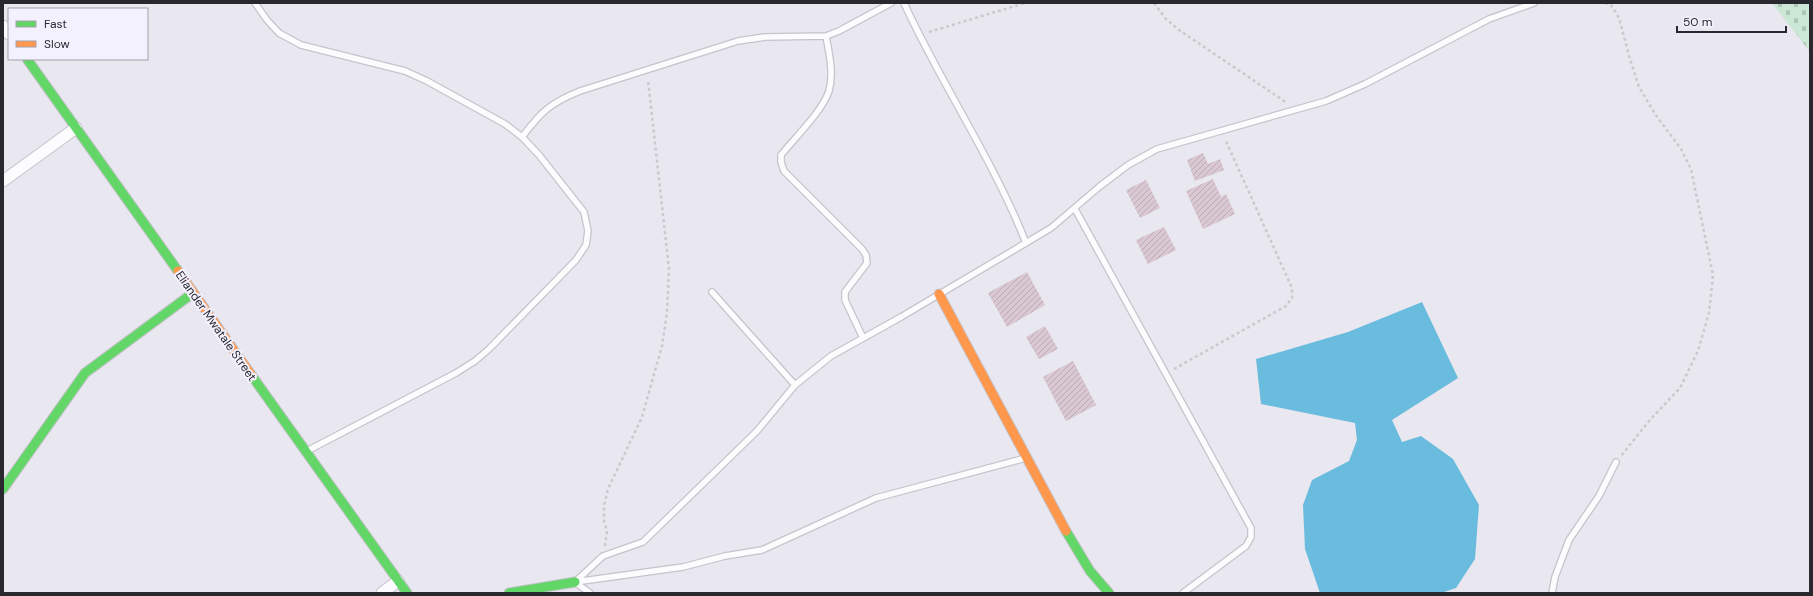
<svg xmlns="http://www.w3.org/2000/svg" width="1813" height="596" font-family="'DM Sans',sans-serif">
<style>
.cemetery{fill:url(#cemetery-stones)}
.water{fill:#6abcde}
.building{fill:url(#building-hatch)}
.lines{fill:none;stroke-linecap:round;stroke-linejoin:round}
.lane-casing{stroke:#c5c4cb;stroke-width:8}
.street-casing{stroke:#c5c4cb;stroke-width:13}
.fast-casing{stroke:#c5c4cb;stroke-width:11}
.slow-casing{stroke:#c5c4cb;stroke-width:11}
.path{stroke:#cacacd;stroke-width:2.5;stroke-dasharray:3 3;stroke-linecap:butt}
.lane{stroke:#fcfbfd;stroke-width:5.5}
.street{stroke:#fcfbfd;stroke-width:11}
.fast{stroke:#63d668;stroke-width:9}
.slow{stroke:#ff974d;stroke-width:9}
.labels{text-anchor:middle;stroke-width:4;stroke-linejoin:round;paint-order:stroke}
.street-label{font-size:12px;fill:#29282e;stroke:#f4f1ff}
</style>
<defs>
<pattern id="cemetery-stones" width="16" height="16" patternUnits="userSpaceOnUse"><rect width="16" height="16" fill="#cce7d5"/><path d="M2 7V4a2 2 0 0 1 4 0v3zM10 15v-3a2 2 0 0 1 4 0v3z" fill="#afc6b7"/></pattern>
<pattern id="building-hatch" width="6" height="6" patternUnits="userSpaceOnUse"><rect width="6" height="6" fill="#d9c7d2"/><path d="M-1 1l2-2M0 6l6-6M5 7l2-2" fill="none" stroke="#baabb5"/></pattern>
</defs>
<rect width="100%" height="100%" fill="#e9e7f0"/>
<!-- cemetery -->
<path class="cemetery" d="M1772 3H1810V52Z"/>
<!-- water -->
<path class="water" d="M1422 302 1458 378 1392 420 1402 442 1421 436 1453 459 1479 505 1475 559 1456 588 1441 593H1320L1305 549 1303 505 1312 480 1349 461 1357 440 1355 423 1261 404 1256 359 1348 332Z"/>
<!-- building -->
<path class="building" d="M1203 153 1208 164 1220 159 1224 170 1195 181 1187 160Z
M1213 179 1221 197 1226 194 1235 214 1203 229 1186 191Z
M1146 180 1160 208 1140 218 1126 190Z
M1164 227 1176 250 1148 264 1136 240Z
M1027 272 1045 305 1007 327 988 293Z
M1045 326 1058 349 1039 359 1026 337Z
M1073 361 1096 405 1066 421 1043 377Z"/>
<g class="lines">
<!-- lane casing -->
<g class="lane-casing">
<path id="lane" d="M255 3 267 20 279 33 301 45 405 71 427 81 505 124 522 137 539 155 584 212 588 231 586 245 576 260 489 349 475 361 456 373 307 451
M904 3C941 84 993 159 1026 243
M826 36C829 53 834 73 829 91 823 110 795 138 781 155V162L784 171 862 249 866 255 867 263 845 292V300L863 338
M522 137C541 112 550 103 580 91L738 41 765 37 826 36 839 31 891 3
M1075 209 1251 528V537L1246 546 1183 593
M712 292 795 385
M575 582 603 556 643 542 757 431 795 385 831 356 901 317 1051 228 1099 187 1128 165 1157 149 1326 101 1365 84 1489 19 1534 3
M575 582 683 567 725 556 762 550 876 498 1026 458
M576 583 590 593
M1552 593 1555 577 1569 540 1599 496 1616 462"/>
</g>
<!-- street casing -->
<g class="street-casing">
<path id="street" d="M3 26 9 34
M3 181 76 128
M382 593 398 581"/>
</g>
<!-- fast casing -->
<g class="fast-casing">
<path id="fast" d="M27 59 178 271
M252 376 407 593
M3 489 85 373 193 293
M1066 531 1090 571 1109 593
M509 593 575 582"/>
</g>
<!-- slow casing -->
<g class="slow-casing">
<path id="slow" d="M178 271 252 376
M939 294 1066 531"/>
</g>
<!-- path -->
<path class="path" d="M1154 3 1166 19 1179 30 1287 103
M1605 3 1611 5 1619 18 1630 59 1639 87 1655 114 1681 149 1691 169 1713 275 1709 313 1698 351 1680 388 1649 421 1621 456
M929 32 1025 3
M1174 369 1286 306 1292 298V288L1225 139
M605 546 607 531 604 521V506L608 489 642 417 662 346 667 313 669 269 648 80"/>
<!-- lane -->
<use href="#lane" class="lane"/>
<!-- street -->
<use href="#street" class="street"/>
<!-- fast -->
<use href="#fast" class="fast"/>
<!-- slow -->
<use href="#slow" class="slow"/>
</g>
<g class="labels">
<!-- street labels -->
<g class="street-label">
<text transform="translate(216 326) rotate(55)" y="4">Eliander Mwatale Street</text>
</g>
</g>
<!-- border -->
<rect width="1813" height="596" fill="none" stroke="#29282e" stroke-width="8"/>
<!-- legend -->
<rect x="8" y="8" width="140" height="52" fill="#f4f1ff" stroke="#a3a1ab"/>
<rect x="16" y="21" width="20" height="6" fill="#63d668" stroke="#a3a1ab"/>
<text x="44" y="28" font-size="12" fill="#29282e">Fast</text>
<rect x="16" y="41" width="20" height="6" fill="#ff974d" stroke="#a3a1ab"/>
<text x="44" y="48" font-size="12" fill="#29282e">Slow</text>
<!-- scale -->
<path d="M1677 26v6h109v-6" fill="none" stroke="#29282e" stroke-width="2"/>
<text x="1683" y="26" font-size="12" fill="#29282e" stroke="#f4f1ff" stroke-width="3" paint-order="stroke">50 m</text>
</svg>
